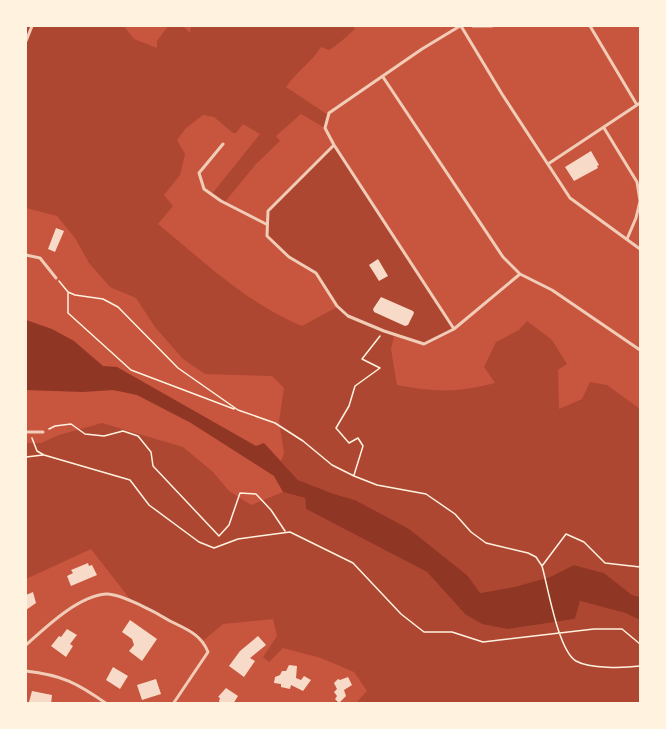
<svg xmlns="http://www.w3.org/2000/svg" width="666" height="729" font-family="'IBM Plex Sans',sans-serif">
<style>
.green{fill:#ae4732}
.water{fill:#8f3625}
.building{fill:#f7dbc8}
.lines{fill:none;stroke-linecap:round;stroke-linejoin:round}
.path{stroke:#fff3e0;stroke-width:1.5}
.minor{stroke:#f1ccb7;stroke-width:3}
</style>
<rect width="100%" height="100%" fill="#c8553d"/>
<!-- green -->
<path class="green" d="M26 26H124L134 39 157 48V41L168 26H183L190 33 191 26H353L355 29C347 36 338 45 329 50L321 47C311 63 296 72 286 87L328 115 325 128 301 114 276 136 280 141 256 164 224 203 211 195 260 134 243 124 236 133H233L214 117 203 115 186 128 177 140 185 154 180 175 164 195 173 206 158 224C203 261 248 304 302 326L337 307 316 273 289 257 267 236 268 211 334 145 454 329 424 344 394 336 391 349 397 385C435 392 457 393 495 383L484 367 496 342 519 330 527 321 552 340 567 364 558 370 559 409 582 399 590 382 607 385 640 409V597L632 595 604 573 575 565 550 577 514 587 480 593 468 576 378 513 355 500 334 494 298 480 281 461 284 453 279 421 284 388 272 376 205 374 183 359 155 327 136 298 110 287 89 263 75 238 57 216 26 208Z
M102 423 183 447 213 472 229 491 251 505 283 492 305 498 306 509 427 572 465 614 508 629 575 619 580 601 625 613 640 620V703H356L367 691 354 672 321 658 283 648 269 662 263 657 277 636 273 619 223 624 204 640 189 631 133 603 91 549 26 579V443H41L59 435Z"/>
<!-- water -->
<path class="water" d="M26 320 52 329 74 341 103 366 117 367 256 446 264 443 298 480 334 494 355 500 409 529 468 576 480 593 514 587 550 577 574 565 604 573 632 595 640 597V620L625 613 580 601 575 619 508 629 482 624 465 614 427 572 306 509 305 498 283 492 274 476 191 423 137 395 113 390 83 392 26 390Z"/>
<!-- building -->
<path class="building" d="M591 151 599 165 597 166 598 168 574 181 565 167Z
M56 228 64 231 55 252 48 249Z
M378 259 388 276 379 281 369 265Z
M381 297 413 311 414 313 408 325 405 326 374 312 373 309Z
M88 563 89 566 92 565 97 575 71 586 67 576 73 573 71 570Z
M33 592 36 603 26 610V595Z
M130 620 157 639 142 661 129 651 134 645 132 639 122 632Z
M67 629 77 635 70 644 73 646 66 657 51 646 59 636 61 637Z
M258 636 266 645 250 658 255 661 244 677 229 666 240 651Z
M289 665 297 666 296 678 301 680 304 676 311 680 303 691 291 685 290 689 281 687V684L274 683 275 677 280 675 282 671H286Z
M113 667 128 676 120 689 106 680Z
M348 677 352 685 344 690 346 696 339 703 335 699 337 696 334 692 337 689 334 683 338 679 340 680Z
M156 679 161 694 142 700 137 685Z
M226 688 238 696 233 704H221L219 701 220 698 218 697Z
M32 691 52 695 51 704 29 702Z"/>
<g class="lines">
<!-- path -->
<path class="path" d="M59 281 68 292 75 295 103 299 118 307 178 368 238 410 275 423 303 441 332 465 354 476 377 485 426 494 455 514 471 532 486 543 528 553 536 557 542 566C548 587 558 650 576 661 590 669 624 668 640 666
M68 293V313L131 370 234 409
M49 429 55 426 71 424 85 434 104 436 123 431 138 436 151 452 153 466 219 536 229 525 240 493 256 494 271 510 285 531
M32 438 37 451 44 455 130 480 149 505 199 542 214 548 238 539 290 532 353 563 401 614 424 632H452L483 642 594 629H622L640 644
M26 457 43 455
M354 475 363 446 358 438 349 443 336 428 349 406 355 386 380 368 362 359 380 336
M542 566 566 534 584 542 605 563 640 567"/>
<!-- minor -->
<path class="minor" d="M461 26 502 94 570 198 640 249
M473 26H492
M590 26 637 105
M26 41 32 26
M383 77 503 257 520 274 552 290 640 350
M604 128 637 182 640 201
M223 144 199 173 204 189 221 201 266 224
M334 145 268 211 267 236 289 257 316 273 337 306 348 316 384 331 424 344 454 329 520 274
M548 164 640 103
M627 239 636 218 640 201
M26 255 40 258 56 278
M454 329 334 145 325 128 329 113 422 49 460 26
M26 432H43
M26 645C46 627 78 596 106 594 120 593 157 613 170 621 186 629 201 634 208 652L173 704
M26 671C62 675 77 683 107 704"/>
</g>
<!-- border -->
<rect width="666" height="729" fill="none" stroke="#fff3e0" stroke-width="54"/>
</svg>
